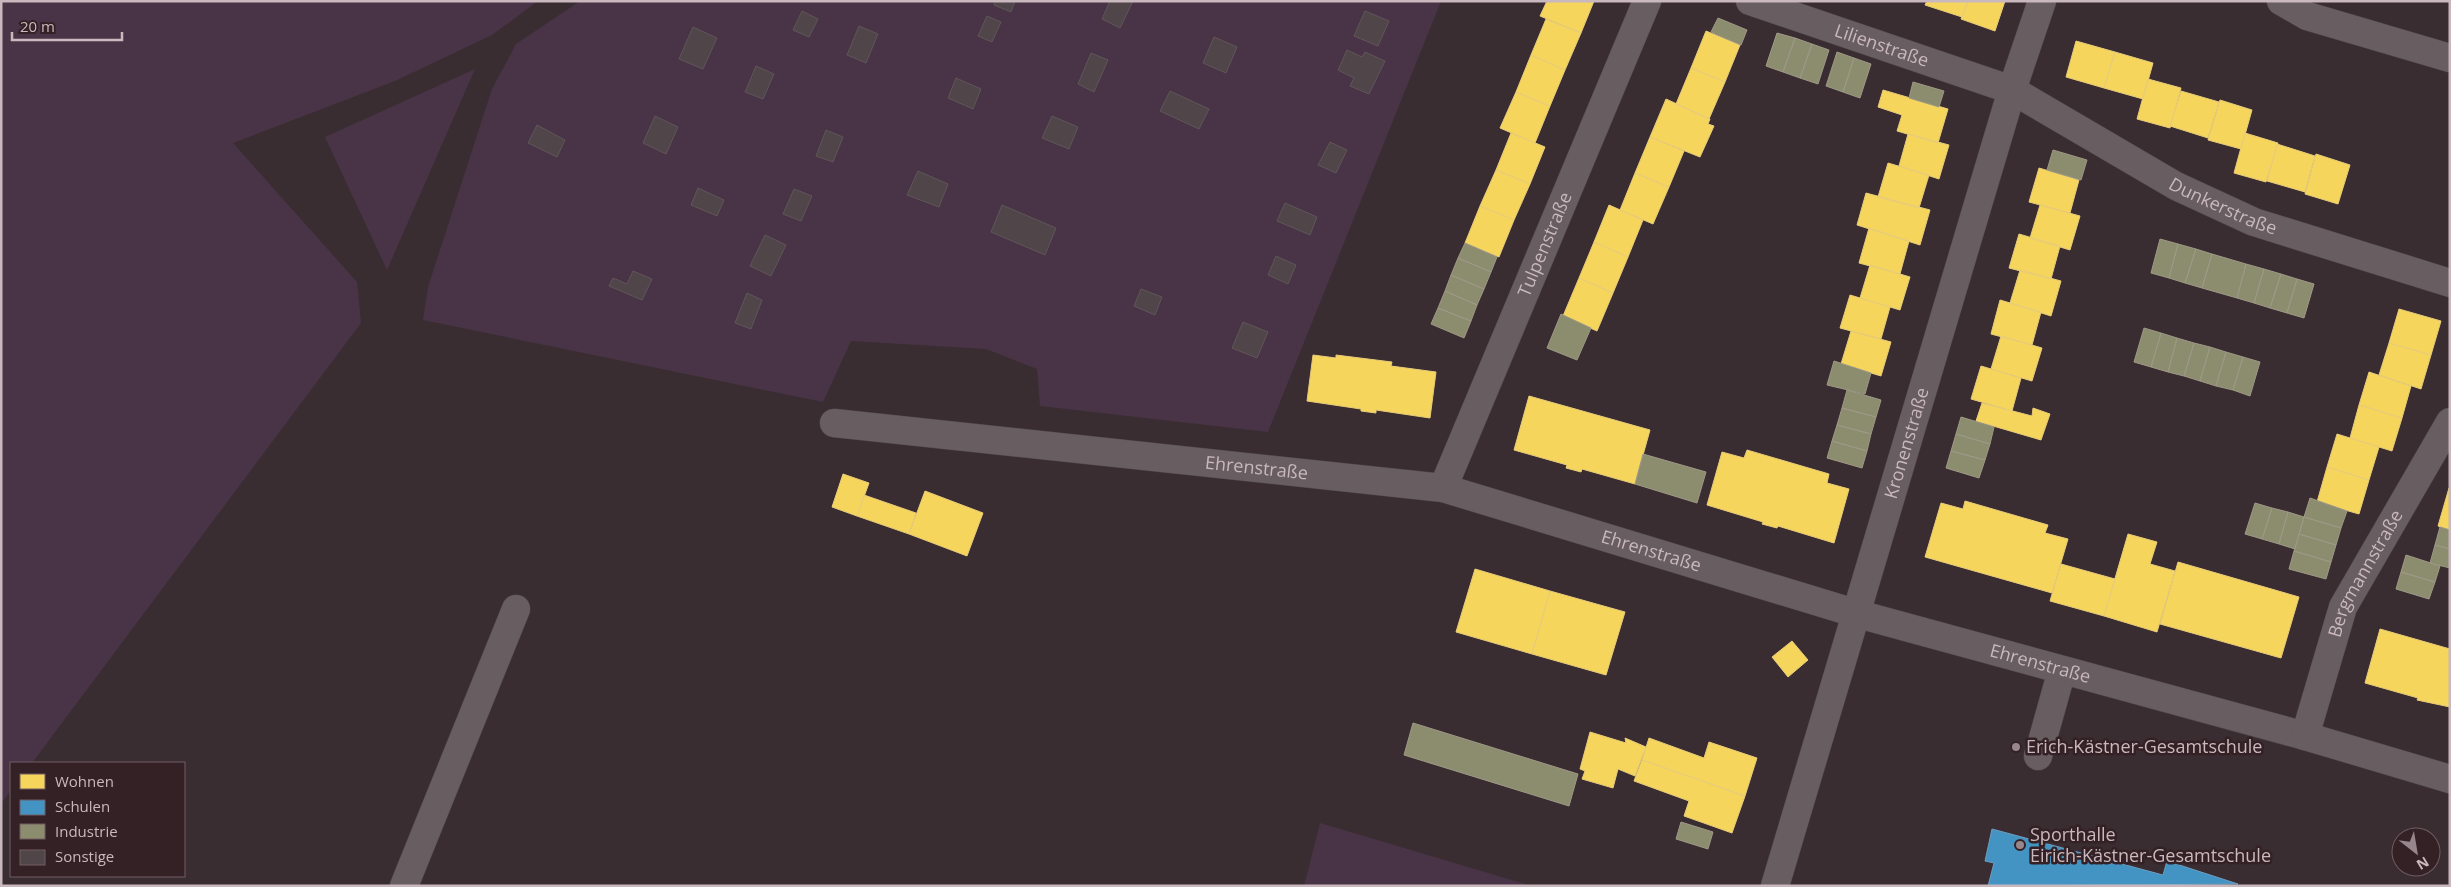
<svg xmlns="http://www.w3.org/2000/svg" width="2451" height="887" font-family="'Open Sans',sans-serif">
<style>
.green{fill:#483446}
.homes{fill:#f6d55c;stroke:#e8cc79}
.schools{fill:#4393c3;stroke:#6b9ec1}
.industry{fill:#8c8c6e;stroke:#9e9986}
.building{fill:#504649;stroke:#615559}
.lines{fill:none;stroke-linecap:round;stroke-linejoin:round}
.minor-casing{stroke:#52494c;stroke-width:29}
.minor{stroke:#685d60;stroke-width:28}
.poi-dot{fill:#97878c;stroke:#342126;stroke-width:2}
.labels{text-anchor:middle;stroke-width:5;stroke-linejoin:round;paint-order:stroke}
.street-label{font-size:18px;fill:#c9b8bd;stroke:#342126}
.poi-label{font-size:18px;fill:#c9b8bd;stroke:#342126;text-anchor:start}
</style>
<rect width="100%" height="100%" fill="#3a2d31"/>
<!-- green -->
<path class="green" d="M1 1H538L492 35 395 81 233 143 357 282 361 323 32 763H11V790L1 804Z
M580 1H1441L1268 432 1040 406 1037 369 986 349 851 341 823 402 423 320 428 287 492 89 516 44Z
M475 69 387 270 325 137Z
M1320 823 1532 886H1304Z"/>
<!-- homes -->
<path class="homes" d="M1547 1H1594L1581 33 1540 16Z
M1927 1H1968L1962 17 1925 5Z
M1968 1H2005L1995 31 1961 19Z
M1546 19 1581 33 1565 70 1531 55Z
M1706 31 1740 45 1725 82 1691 68Z
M2076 41 2115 52 2104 88 2066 77Z
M2115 52 2153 63 2143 99 2104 88Z
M1531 55 1565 70 1550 106 1516 92Z
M1691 68 1725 82 1709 119 1676 104Z
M2148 79 2181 88 2170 128 2137 119Z
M1883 90 1948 109 1938 143 1897 131 1902 115 1878 107Z
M2181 91 2219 102 2208 138 2170 126Z
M1516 92 1550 106 1535 143 1500 128Z
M1666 99 1710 119 1708 124 1714 126 1700 157 1650 137Z
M2220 100 2252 110 2241 149 2208 140Z
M1511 133 1545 147 1530 184 1496 170Z
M2245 133 2278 143 2266 182 2234 173Z
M1908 134 1949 145 1939 179 1899 166Z
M1650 137 1684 151 1669 187 1635 173Z
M2277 144 2315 156 2305 192 2267 181Z
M2316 154 2350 165 2338 204 2305 194Z
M1888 163 1929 175 1919 208 1878 197Z
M2039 168 2079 180 2070 213 2029 202Z
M1496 170 1530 184 1514 220 1480 206Z
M1635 173 1669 187 1653 224 1620 210Z
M1866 193 1930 210 1920 245 1857 225Z
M1609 205 1643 220 1628 257 1594 242Z
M2040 205 2080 216 2070 250 2030 238Z
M1480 206 1514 220 1499 257 1465 243Z
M1869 228 1909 241 1900 274 1859 263Z
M2019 234 2060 246 2051 279 2009 268Z
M1594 242 1628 257 1613 293 1579 278Z
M1870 265 1910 277 1900 310 1860 298Z
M2020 270 2061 281 2051 316 2010 303Z
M1579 278 1613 293 1597 331 1563 316Z
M1850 295 1890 307 1881 339 1840 328Z
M2000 300 2041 312 2032 345 1991 334Z
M2399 309 2441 321 2431 355 2389 343Z
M1851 331 1891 342 1881 376 1841 364Z
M2001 336 2042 348 2032 381 1991 369Z
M2389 343 2431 355 2421 389 2379 375Z
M1313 355 1336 358V355L1392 362 1391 366 1436 372 1430 418 1376 410V413L1361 411V409L1307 401Z
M1981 366 2021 378 2012 411 1971 399Z
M2369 372 2411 386 2402 418 2359 405Z
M1529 396 1650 430 1635 484 1582 469 1581 472 1566 468 1567 465 1514 450Z
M1982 403 2032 416 2033 408 2050 414 2041 440 1976 421Z
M2359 405 2402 418 2392 451 2350 438Z
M2337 434 2379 447 2369 480 2327 467Z
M1747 450 1829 474 1827 483 1849 489 1834 543 1778 526 1777 528 1762 524 1763 522 1707 505 1722 452 1744 458Z
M2327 467 2369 480 2359 514 2317 502Z
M843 474 869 483 857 516 832 507Z
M2449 488H2450V530L2438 526Z
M925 491 983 513 967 556 909 534Z
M864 495 916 513 909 534 857 516Z
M1965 501 2048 525 2045 533 2068 539 2052 593 1925 557 1941 503 1963 509Z
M2128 534 2157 542 2150 564 2175 571 2157 632 2104 616Z
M2178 562 2299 597 2281 658 2160 624Z
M2061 564 2115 579 2104 616 2050 601Z
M1475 569 1550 591 1532 654 1456 632Z
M1550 591 1625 612 1606 675 1532 654Z
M2380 629 2450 649V707L2417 700 2418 698 2365 683Z
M1792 641 1808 660 1788 677 1772 657Z
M1590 732 1626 743 1625 738 1646 747 1635 776 1618 769 1613 788 1582 779 1585 771 1580 769Z
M1649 738 1704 758 1709 742 1757 758 1745 796 1642 760Z
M1642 760 1745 796 1732 833 1684 816 1689 801 1634 781Z"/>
<!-- schools -->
<path class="schools" d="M1992 829 2163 875 2167 861 2238 884 1988 886 1994 863 1985 861Z"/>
<!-- industry -->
<path class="industry" d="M1718 18 1747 30 1741 45 1711 32Z
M1777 33 1795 38 1783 72 1766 66Z
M1795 38 1812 44 1800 78 1783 72Z
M1812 44 1829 50 1818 84 1800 78Z
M1837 52 1854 58 1843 92 1826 86Z
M1854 58 1871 64 1860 98 1843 92Z
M1913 82 1944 91 1939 107 1909 98Z
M2053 150 2087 160 2081 180 2047 170Z
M2160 239 2178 244 2169 278 2151 273Z
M1465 243 1497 257 1491 272 1458 258Z
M2178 244 2196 249 2185 283 2169 278Z
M2196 249 2212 254 2202 288 2185 283Z
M2212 254 2246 264 2237 298 2202 288Z
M1458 258 1491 272 1484 289 1451 275Z
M2246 264 2264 269 2254 303 2237 298Z
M2264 269 2281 274 2270 308 2254 303Z
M2281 274 2297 279 2287 313 2270 308Z
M1451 275 1484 289 1477 305 1445 291Z
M2297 279 2314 284 2304 318 2287 313Z
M1445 291 1477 305 1471 321 1438 308Z
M1438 308 1471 321 1464 338 1431 324Z
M1561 314 1591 328 1577 360 1547 348Z
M2144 328 2161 333 2151 367 2134 362Z
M2161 333 2177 338 2168 372 2151 367Z
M2177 338 2194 343 2184 376 2168 372Z
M2194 343 2210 347 2200 381 2184 376Z
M2210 347 2226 352 2216 386 2200 381Z
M2226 352 2243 357 2233 390 2216 386Z
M2243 357 2260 362 2250 396 2233 390Z
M1834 361 1871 373 1865 394 1827 385Z
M1847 390 1881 400 1876 417 1842 408Z
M1842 408 1876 417 1871 434 1837 425Z
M1961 417 1994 427 1990 444 1956 434Z
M1837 425 1871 434 1867 451 1832 441Z
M1956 434 1990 444 1985 460 1951 451Z
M1832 441 1867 451 1862 468 1827 458Z
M1951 451 1985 460 1979 478 1946 468Z
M1643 454 1706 472 1697 503 1635 484Z
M2310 498 2347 511 2341 528 2304 517Z
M2255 503 2272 508 2262 539 2245 534Z
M2272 508 2288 512 2279 544 2262 539Z
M2288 512 2304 517 2295 549 2279 544Z
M2304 517 2341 528 2336 545 2299 534Z
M2440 527 2450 530V549L2435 545Z
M2299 534 2336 545 2331 562 2294 551Z
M2435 545 2450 549V568L2430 563Z
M2294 551 2331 562 2326 579 2289 569Z
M2406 555 2440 566 2435 582 2401 572Z
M2401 572 2435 582 2429 599 2396 589Z
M1413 723 1578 774 1569 806 1404 755Z
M1681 822 1713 832 1708 849 1676 839Z"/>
<!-- building -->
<path class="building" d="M995 1H1015L1011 12 994 5Z
M1110 1H1133L1120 28 1102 19Z
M802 11 818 19 809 37 793 30Z
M1365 11 1389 21 1378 46 1354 36Z
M987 16 1001 22 992 42 978 36Z
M859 26 878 34 866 63 847 55Z
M693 27 717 38 703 69 679 59Z
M1214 37 1237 47 1226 73 1203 63Z
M1347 50 1362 57 1365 52 1385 61 1369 94 1350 86 1354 78 1338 70Z
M1091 53 1108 60 1094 92 1078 84Z
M756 66 774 74 763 99 745 92Z
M956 78 981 89 973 109 948 98Z
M1170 91 1209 109 1199 129 1160 111Z
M655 116 678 127 666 154 643 143Z
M1052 116 1078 127 1069 149 1042 138Z
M537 125 565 140 557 157 528 143Z
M826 130 843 137 833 162 816 156Z
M1330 142 1347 150 1336 173 1318 165Z
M918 171 948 184 939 207 907 195Z
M698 188 724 200 717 216 691 205Z
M794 189 812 196 801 221 783 214Z
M1285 203 1317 217 1310 235 1277 221Z
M1002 205 1056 228 1045 255 991 232Z
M765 235 786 245 771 276 750 266Z
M1276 256 1296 265 1288 284 1268 275Z
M633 271 652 279 642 300 609 286 613 278 627 284Z
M1141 289 1162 297 1155 315 1134 306Z
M747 293 762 300 751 329 735 323Z
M1243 322 1268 332 1257 358 1232 348Z"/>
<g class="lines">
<!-- minor casing -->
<g class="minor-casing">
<g id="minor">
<path id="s1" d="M1750 1 2012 90 2176 186 2254 222 2450 283"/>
<path d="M2281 1 2307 16 2450 58"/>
<path id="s2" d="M834 423 1443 488 1858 614 2305 736 2450 779"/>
<path id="s3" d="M1443 488 1647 1"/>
<path id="s4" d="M2305 736 2343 607 2450 422"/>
<path d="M2038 756 2062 670"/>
<path d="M404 886 516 609"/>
<path id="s5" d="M1775 886 2012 90 2042 1"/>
</g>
</g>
<!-- minor -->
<use href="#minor" class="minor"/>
</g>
<!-- markers -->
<g class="poi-dot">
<circle cx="2016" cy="747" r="5"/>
<circle cx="2020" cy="845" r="5"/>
</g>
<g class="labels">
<!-- street labels -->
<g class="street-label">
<text dy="6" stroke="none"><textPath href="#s1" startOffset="139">Lilienstraße</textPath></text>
<text dy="6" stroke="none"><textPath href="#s1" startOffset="518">Dunkerstraße</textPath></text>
<text dy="6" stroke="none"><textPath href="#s3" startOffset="264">Tulpenstraße</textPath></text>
<text dy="6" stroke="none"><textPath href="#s5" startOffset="462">Kronenstraße</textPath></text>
<text dy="6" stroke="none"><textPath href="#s2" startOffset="425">Ehrenstraße</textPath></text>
<text dy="6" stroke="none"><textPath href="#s2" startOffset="830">Ehrenstraße</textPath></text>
<text dy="6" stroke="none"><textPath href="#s4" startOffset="174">Bergmannstraße</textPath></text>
<text dy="6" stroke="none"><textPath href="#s2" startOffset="1235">Ehrenstraße</textPath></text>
</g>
<!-- poi labels -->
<g class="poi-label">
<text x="2026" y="753">Erich-Kästner-Gesamtschule</text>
<text x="2030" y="841">Sporthalle<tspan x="2030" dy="21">Eirich-Kästner-Gesamtschule</tspan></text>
</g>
</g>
<!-- border -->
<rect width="2451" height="887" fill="none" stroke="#c9b8bd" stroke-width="5"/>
<!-- legend -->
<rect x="10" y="762" width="175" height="115" fill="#342126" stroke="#705d62"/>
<rect x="20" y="774" width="25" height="15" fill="#f6d55c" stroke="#705d62"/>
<text x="55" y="787" font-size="15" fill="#c9b8bd">Wohnen</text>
<rect x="20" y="800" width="25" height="15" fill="#4393c3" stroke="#705d62"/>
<text x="55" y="812" font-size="15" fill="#c9b8bd">Schulen</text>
<rect x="20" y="824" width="25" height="15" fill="#8c8c6e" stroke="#705d62"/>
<text x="55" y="837" font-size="15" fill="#c9b8bd">Industrie</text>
<rect x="20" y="850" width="25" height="15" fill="#504649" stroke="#705d62"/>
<text x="55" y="862" font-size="15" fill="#c9b8bd">Sonstige</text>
<!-- north arrow -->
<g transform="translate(2416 852) rotate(149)"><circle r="24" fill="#342126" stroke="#705d62"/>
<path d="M0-4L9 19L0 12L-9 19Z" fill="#97878c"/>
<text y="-8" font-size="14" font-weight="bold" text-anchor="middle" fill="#c9b8bd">N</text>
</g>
<!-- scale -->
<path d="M12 32v8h110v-8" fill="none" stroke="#c9b8bd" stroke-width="2.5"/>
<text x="20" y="32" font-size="15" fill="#c9b8bd" stroke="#342126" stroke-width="4" paint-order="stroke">20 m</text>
</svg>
